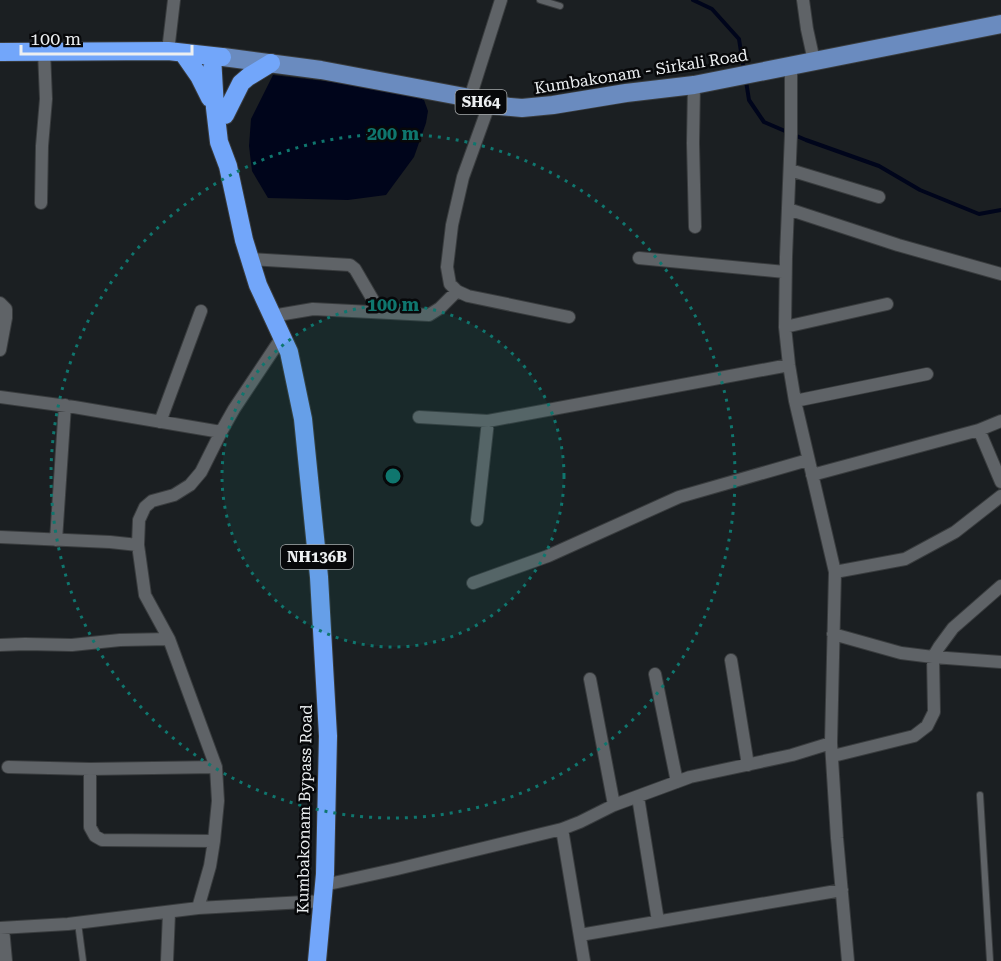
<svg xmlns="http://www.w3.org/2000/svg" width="1001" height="961" font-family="'Roboto Serif',serif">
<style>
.water{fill:#00051b}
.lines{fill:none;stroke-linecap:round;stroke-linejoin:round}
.stream{stroke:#00051b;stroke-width:4}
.lane-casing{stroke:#393c3e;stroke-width:8}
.street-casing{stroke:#393c3e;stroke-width:14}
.primary-casing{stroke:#393c3e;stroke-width:20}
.highway-casing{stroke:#393c3e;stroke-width:20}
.lane{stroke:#5f6367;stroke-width:6}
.street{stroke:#5f6367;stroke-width:12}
.primary{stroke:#6a8bbf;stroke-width:18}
.highway{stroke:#72a6fa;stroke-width:18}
.ring{fill:none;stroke:#0f766e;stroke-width:3;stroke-dasharray:3 6}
.labels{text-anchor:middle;stroke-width:5;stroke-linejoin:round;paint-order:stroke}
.shield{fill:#07080a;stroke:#a7aaac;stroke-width:1.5}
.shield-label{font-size:15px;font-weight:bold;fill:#eceff1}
.street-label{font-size:16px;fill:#eceff1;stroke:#07080a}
.centre{fill:#0f766e;stroke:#07080a;stroke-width:3}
.ring-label{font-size:18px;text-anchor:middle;font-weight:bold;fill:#0f766e;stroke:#07080a;stroke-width:5;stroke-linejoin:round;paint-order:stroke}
</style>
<rect width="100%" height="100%" fill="#1b1f22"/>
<!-- water -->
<path class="water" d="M273 75 401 90 424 100 428 111 426 123 414 157 386 195 348 200 268 198 252 171 249 146 251 119Z"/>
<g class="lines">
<!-- stream -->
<path class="stream" d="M693 0 712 9 739 39 744 71
M746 81 749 100 764 122 806 140 879 166 920 190 979 214 1001 210"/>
<!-- lane casing -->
<g class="lane-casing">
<path id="lane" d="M540 0 560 6
M980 795 990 961
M78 923 83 961"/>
</g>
<!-- street casing -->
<g class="street-casing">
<path id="street" d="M803 0 807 29 814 61
M168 51 174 0
M791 66V134L786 257 785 327 789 365 795 401 835 572 831 743 837 838 848 961
M694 85 693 143 695 227
M470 98 501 0
M489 105 463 177 452 225 447 267 450 284 457 291 468 296 569 317
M790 170 879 197
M41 203 42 146 46 99 44 51
M788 209 898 245 1001 274
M639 258 785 272
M250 259 350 265 355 269 380 312
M0 303 6 309V318L0 350
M272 316 313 309 429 315 440 308 457 291
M785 327 887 304
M0 397 74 407 221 432
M795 401 927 374
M419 417 488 421 789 365
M160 422 201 311
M979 430 1001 482
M812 475 979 430 1001 421
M477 520 488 421
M0 537 110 542 138 545 139 520 145 507 152 501 174 495 190 485 201 472 221 432 234 409 282 337
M56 540 65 405
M138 545 145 595 169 639 216 767 218 801 214 841 210 866 198 908
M835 572 905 559 955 532 1001 496
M473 583 548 556 679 497 808 460
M833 634 901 653 933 657 1001 662
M0 645 25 644 72 645 120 640 169 639
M731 660 748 765
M655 674 677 782
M590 679 614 805
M833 756 914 736 927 726 934 712 933 657 939 647 953 628 1001 586
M8 767 90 769 216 767
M90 769V827L95 836 102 840 214 841
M638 797 658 921
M562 829 584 961
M324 885 397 869 562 829 580 822 614 805 690 777 792 755 831 743
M0 928 68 924 198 908 323 901
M3 928 6 961
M580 935 842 890
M167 961 169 913"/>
</g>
<!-- primary casing -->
<g class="primary-casing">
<path id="primary" d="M223 57 321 70 470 98 489 105 522 108 553 105 626 93 694 85 1001 24"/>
</g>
<!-- highway casing -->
<g class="highway-casing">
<path id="highway" d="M0 52 168 51 222 57
M183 53 199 76 210 98
M212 56 215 108 219 142 228 166 244 240 258 285 289 352 303 419 319 577 328 736 325 874 317 961
M225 115 241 83 248 77 271 63"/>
</g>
<!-- lane -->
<use href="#lane" class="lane"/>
<!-- street -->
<use href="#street" class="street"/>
<!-- primary -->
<use href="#primary" class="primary"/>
<!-- highway -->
<use href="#highway" class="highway"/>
</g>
<!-- distance rings -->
<circle cx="393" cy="476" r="171" fill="#0f766e" fill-opacity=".12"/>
<g class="ring">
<circle cx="393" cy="476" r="171"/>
<circle cx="393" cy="476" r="342"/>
</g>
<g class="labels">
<!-- shield labels -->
<g class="shield">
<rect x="455.5" y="90" width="51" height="24" rx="4.5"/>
<rect x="281" y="545" width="72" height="24" rx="4.5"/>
</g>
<g class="shield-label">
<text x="481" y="107">SH64</text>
<text x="317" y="562">NH136B</text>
</g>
<!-- street labels -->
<g class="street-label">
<text transform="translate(641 71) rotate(-9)" y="6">Kumbakonam - Sirkali Road</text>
<text transform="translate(304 809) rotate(-89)" y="6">Kumbakonam Bypass Road</text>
</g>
</g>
<circle cx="393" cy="476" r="9" class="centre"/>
<g class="ring-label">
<text x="393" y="140">200 m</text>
<text x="393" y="311">100 m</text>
</g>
<!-- scale -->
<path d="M21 45v9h171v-9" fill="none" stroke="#eceff1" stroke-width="3"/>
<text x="30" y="45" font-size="18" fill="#eceff1" stroke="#07080a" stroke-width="4.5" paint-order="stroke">100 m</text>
</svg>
